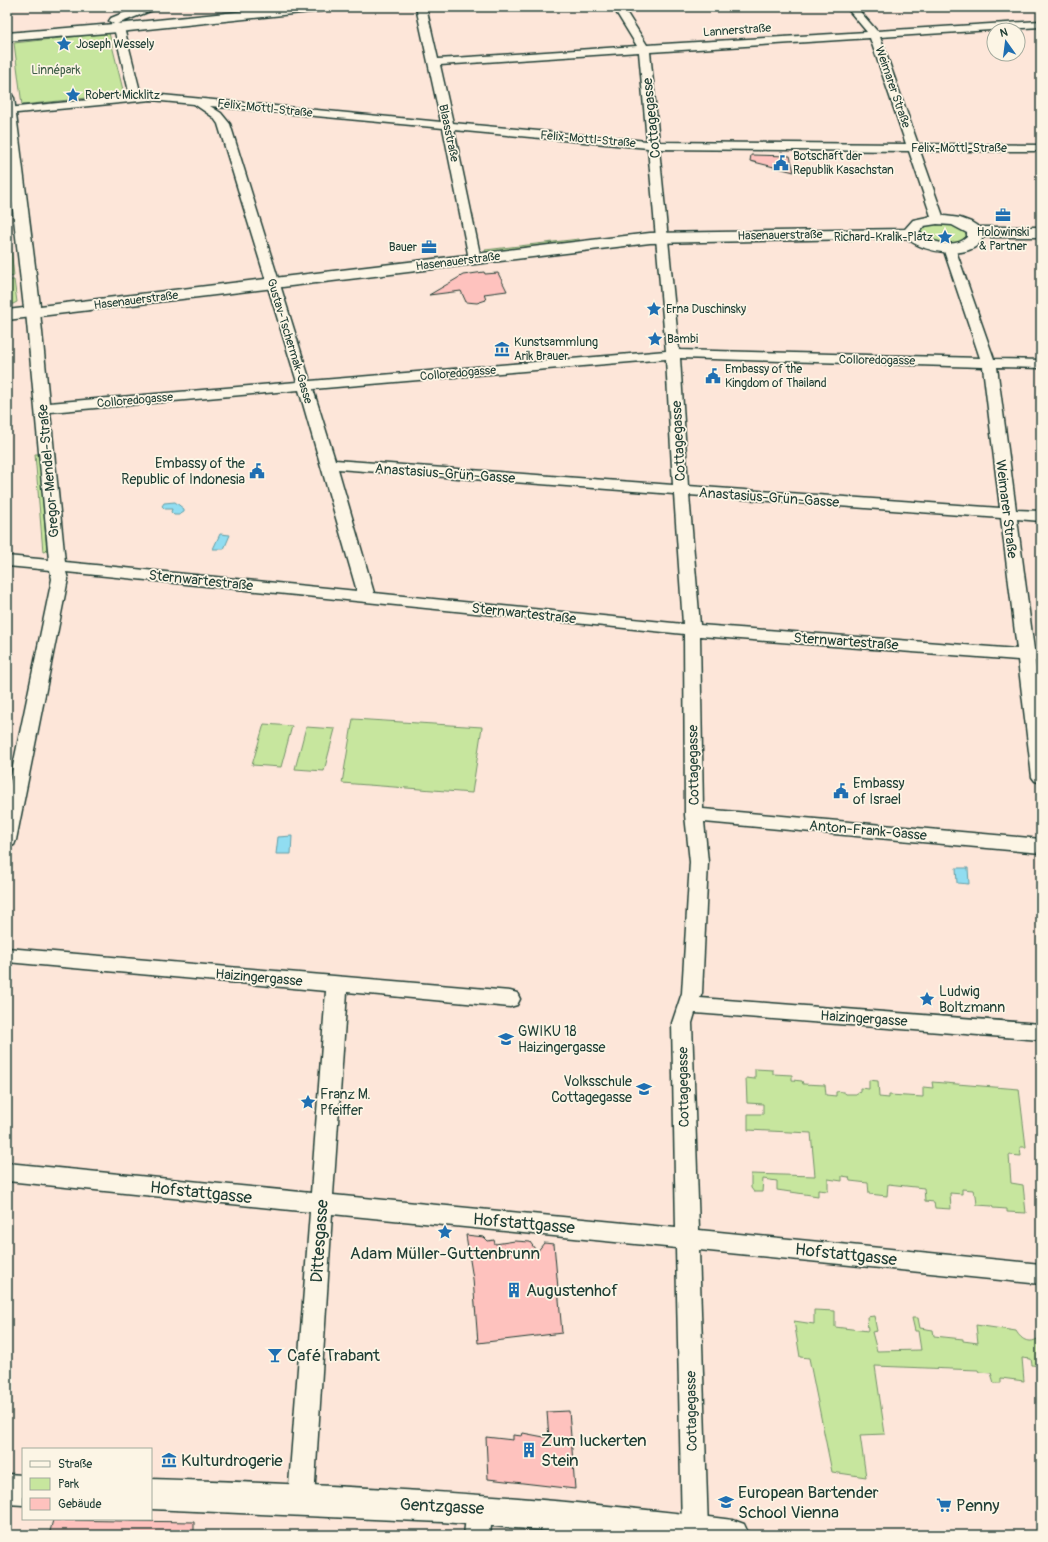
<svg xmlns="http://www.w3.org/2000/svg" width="1048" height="1542" font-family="Pangolin,sans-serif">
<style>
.green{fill:#c7e69e;stroke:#739269}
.water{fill:#91ddf1;stroke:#639da5}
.building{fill:#fec2be;stroke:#1f3d34}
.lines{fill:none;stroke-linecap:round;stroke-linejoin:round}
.street-casing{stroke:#1f3d34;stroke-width:3}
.secondary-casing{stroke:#1f3d34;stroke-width:3}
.street{fill:#fcf5e5;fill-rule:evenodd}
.secondary{fill:#fcf5e5;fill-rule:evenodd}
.labels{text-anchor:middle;stroke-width:3.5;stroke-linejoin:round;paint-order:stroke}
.far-street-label{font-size:12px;fill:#1f3d34;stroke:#fcf5e5}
.far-poi-label{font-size:12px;fill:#1f3d34;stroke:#fcf5e5;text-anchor:start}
.far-park-label{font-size:12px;fill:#415f49;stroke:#fcf5e5}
.street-label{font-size:14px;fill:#1f3d34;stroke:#fcf5e5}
.poi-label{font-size:14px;fill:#1f3d34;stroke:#fcf5e5;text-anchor:start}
.near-street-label{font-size:17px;fill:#1f3d34;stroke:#fcf5e5}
.near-poi-label{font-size:17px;fill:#1f3d34;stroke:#fcf5e5;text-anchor:start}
</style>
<rect width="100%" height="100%" fill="#fde6d9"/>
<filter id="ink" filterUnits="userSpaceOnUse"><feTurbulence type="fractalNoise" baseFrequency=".025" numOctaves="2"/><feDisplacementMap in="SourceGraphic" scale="8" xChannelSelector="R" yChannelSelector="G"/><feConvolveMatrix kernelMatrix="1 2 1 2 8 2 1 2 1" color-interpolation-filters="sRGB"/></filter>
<g filter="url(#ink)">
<!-- green -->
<path class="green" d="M109 33 124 94 22 105 14 43Z
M7 212 14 276 10 277V280H14L17 302 13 304 7 305Z
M949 223 965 230 967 234C965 251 919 245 921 229L929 224Z
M579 239 580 241 500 251V252L487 254 485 250Z
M35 454H39L47 551 43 552Z
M353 719 482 727 472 793 342 783Z
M264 724 292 726 281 767 252 765Z
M306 727 335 729 324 771 295 769Z
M755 1069 773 1070V1074L792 1075V1080L802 1081 803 1084 825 1085 826 1095 836 1096V1092C840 1091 843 1091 846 1094H856L860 1091V1088L869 1089V1080L878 1081 879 1097 889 1098V1095L923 1097V1087L933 1088 932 1082 1019 1089 1026 1147H1020L1021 1156 1009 1155 1011 1183 1023 1185 1026 1213 1007 1212V1209L993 1208 992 1206 977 1205 976 1195 974 1194 973 1190 962 1189V1194L950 1193 951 1209 935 1208 934 1202 925 1201 924 1188 888 1184 887 1196 869 1194 868 1183 850 1181 849 1177 842 1176V1181L828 1179V1191L818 1190V1196L777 1190V1181L763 1179 762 1192H754L751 1188V1174L815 1176 811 1133 748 1130V1114H763V1104L747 1103 746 1078 755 1079Z
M814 1310 835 1311V1327L868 1331 867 1317 874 1316 877 1331 872 1332 877 1351 921 1350 918 1331H915L912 1318H918L920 1328 933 1330 934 1336 963 1339V1341L978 1343 976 1325 1016 1331C1022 1341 1030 1344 1039 1338L1041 1334V1366L1032 1365 1031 1359 1022 1358 1024 1381 1001 1378V1383H994L991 1373 979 1372 978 1370 875 1366 885 1434 860 1435 866 1477 832 1472 809 1358 800 1357 794 1321 814 1324Z"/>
<!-- water -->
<path class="water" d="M175 502 184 509V512L179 515H174L171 512 172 509H165L162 506 164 503Z
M220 534 230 535 224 549H213Z
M292 836 291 854H276L278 837Z
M956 868H968L969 884 957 883Z"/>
<!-- building -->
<path class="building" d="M751 155 790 156 794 172 750 161Z
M484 272 485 274 498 273 507 291 484 294 486 300 477 303 466 302 461 291 429 295 463 275Z
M466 1235 484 1237 488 1241 494 1240 495 1244 515 1241 530 1242 537 1252 544 1243 554 1244 562 1333 478 1343 473 1279Z
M569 1411 575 1489 488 1479 486 1437 513 1440V1435L522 1436 523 1433 549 1438 547 1412Z
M53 1520 194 1522V1535H49Z"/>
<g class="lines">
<!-- street casing -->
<g class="street-casing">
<path id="street" d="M416 7H426L438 59 637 46 613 7H623L647 45 867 32 846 7H856L877 31 1041 21V27L880 37 918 144 1041 145V151H920L944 219 942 222H934L932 219 909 151 659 149 679 350 980 358 943 248 945 245H953L955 248 994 359 1041 360V368L997 367 1016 510 1041 511V521L1017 519 1034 650 1041 651V661H1035L1041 706V783L1035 781 1032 777 1018 660 700 636 703 809 1041 839V853L704 822 708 862 702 993 700 998 1041 1024V1040L695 1013 692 1023 699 1230 1041 1264V1284L699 1250 708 1530 706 1535H684L682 1530 676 1248 332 1214 314 1498 310 1507 301 1510 292 1507 288 1498 310 1212 7 1181V1163L311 1193 326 991 7 962V948L510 991 517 993 520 999 517 1005 510 1007 347 992 333 1195 676 1228 672 1023 682 993 690 862 685 815 684 634 66 572 68 579 16 840 14 845 7 847V795L52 579 50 570 7 566V556L49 560 26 312 28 309H38L40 312 49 403 297 382 218 124 213 117 194 104 151 100 7 114V108L130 96 114 28 119 25 124 28 141 95 151 94 441 122ZM870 38 906 144 659 142 650 52ZM639 52 647 141 453 123 440 65ZM210 106 443 128 469 259 470 262H480L481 259 454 130 648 148 666 351 310 381 230 124 221 113ZM680 358 983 367 1000 508 688 486ZM666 359 673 485 335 460 313 389ZM299 390 357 591 65 562 50 412ZM338 469 674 494 683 624 374 593ZM689 495 1001 518 1017 649 700 625Z
M480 1496 489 1499 493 1508 490 1535H464L467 1508 471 1499Z"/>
</g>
<!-- secondary casing -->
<g class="secondary-casing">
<path id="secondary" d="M138 7H155L153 10 117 24 285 7H327L325 10 321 11 119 32 7 41V33L114 24 109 21 111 18Z
M7 94 12 95 14 98 40 306 650 233 905 229 913 220 937 215 960 218 971 222 979 227H1041V237H983C974 262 922 253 907 238L650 243 7 320V310L24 308 7 157ZM937 224 952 225 967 233V237C955 249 930 243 919 232L924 226Z
M7 1474 23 1475V1505L7 1504Z
M151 1479C346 1485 540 1495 733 1520L744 1524 749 1535H604L442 1522 151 1509Z"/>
</g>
<!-- street -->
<use href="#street" class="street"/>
<!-- secondary -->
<use href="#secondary" class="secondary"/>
</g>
</g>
<!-- icons -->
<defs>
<g id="sight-bare" transform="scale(1.2)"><path d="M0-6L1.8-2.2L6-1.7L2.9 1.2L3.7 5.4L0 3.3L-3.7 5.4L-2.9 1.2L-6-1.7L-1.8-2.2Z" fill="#1f6fb2" stroke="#fcf5e5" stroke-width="2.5" paint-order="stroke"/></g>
<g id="civic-bare" transform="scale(1.2)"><path d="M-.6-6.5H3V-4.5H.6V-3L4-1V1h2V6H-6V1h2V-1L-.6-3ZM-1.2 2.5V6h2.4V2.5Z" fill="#1f6fb2" stroke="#fcf5e5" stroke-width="2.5" paint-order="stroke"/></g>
<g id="office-bare" transform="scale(1.2)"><path d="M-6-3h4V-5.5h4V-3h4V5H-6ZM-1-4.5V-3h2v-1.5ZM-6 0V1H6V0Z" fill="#1f6fb2" stroke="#fcf5e5" stroke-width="2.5" paint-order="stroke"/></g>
<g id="museum-bare" transform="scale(1.2)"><path d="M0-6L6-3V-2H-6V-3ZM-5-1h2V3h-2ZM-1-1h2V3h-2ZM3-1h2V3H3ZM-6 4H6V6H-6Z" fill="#1f6fb2" stroke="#fcf5e5" stroke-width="2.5" paint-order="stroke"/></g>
<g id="school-bare" transform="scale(1.2)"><path d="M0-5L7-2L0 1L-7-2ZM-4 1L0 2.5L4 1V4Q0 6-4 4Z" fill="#1f6fb2" stroke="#fcf5e5" stroke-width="2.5" paint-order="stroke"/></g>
<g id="building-bare" transform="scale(1.2)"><path d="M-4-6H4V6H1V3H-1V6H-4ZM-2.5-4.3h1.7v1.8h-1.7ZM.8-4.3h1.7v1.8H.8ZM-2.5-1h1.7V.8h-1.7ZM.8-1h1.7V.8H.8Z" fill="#1f6fb2" stroke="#fcf5e5" stroke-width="2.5" paint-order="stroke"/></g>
<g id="bar-bare" transform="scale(1.2)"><path d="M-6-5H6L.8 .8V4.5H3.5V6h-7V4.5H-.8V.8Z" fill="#1f6fb2" stroke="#fcf5e5" stroke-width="2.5" paint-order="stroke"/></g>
<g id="university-bare" transform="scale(1.2)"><path d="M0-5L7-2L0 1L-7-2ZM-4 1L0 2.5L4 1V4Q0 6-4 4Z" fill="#1f6fb2" stroke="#fcf5e5" stroke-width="2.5" paint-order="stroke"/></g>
<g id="supermarket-bare" transform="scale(1.2)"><path d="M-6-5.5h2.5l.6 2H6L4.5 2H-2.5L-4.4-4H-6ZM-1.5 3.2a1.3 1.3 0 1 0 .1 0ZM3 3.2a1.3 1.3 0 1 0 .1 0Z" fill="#1f6fb2" stroke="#fcf5e5" stroke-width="2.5" paint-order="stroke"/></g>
</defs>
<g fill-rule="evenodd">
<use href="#sight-bare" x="64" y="44"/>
<use href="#sight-bare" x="73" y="95"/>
<use href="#civic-bare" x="781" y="163"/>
<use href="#office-bare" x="1003" y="215"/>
<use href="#sight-bare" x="945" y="237"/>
<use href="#office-bare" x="429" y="247"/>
<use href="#sight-bare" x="654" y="309"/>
<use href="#sight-bare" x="655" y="339"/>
<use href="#museum-bare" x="502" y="349"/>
<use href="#civic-bare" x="713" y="376"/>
<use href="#civic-bare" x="257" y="471"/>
<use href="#civic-bare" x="841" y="791"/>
<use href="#sight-bare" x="927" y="999"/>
<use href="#school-bare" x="506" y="1039"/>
<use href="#school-bare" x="644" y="1089"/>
<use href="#sight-bare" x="308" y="1102"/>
<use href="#sight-bare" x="445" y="1232"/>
<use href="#building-bare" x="514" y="1290"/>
<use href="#bar-bare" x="275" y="1355"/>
<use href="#building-bare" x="529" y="1450"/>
<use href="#museum-bare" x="169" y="1460"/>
<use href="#university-bare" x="726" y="1502"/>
<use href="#supermarket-bare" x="944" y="1505"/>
</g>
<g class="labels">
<!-- far-street labels -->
<g class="far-street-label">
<text transform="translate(737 30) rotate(-4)" y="4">Lannerstraße</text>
<text transform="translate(893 87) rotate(71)" y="4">Weimarer Straße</text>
<text transform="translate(265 108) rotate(6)" y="4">Felix-Mottl-Straße</text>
<text transform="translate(449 133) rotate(78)" y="4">Blaasstraße</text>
<text transform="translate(588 139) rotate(5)" y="4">Felix-Mottl-Straße</text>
<text x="959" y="152">Felix-Mottl-Straße</text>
<text transform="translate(780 235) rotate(-1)" y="4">Hasenauerstraße</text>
<text transform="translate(458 261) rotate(-7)" y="4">Hasenauerstraße</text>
<text transform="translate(136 300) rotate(-7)" y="4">Hasenauerstraße</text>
<text transform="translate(290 341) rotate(73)" y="4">Gustav-Tschermak-Gasse</text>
<text transform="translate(877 360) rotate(1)" y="4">Colloredogasse</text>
<text transform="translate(458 373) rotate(-5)" y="4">Colloredogasse</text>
<text transform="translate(135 400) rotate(-5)" y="4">Colloredogasse</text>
</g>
<!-- far-poi labels -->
<g class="far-poi-label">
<text x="76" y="48">Joseph Wessely</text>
<text x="85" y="99">Robert Micklitz</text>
<text x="793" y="160">Botschaft der<tspan x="793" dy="14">Republik Kasachstan</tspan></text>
<text x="1003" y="236" text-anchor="middle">Holowinski<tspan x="1003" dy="14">&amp; Partner</tspan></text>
<text x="933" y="241" text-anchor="end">Richard-Kralik-Platz</text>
<text x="417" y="251" text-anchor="end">Bauer</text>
<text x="666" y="313">Erna Duschinsky</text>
<text x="667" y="343">Bambi</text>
<text x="514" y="346">Kunstsammlung<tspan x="514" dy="14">Arik Brauer</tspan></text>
<text x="725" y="373">Embassy of the<tspan x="725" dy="14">Kingdom of Thailand</tspan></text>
</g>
<!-- far-park labels -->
<g class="far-park-label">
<text x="56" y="74">Linnépark</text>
</g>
<!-- street labels -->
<g class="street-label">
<text transform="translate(651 118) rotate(-96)" y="5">Cottagegasse</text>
<text transform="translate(678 441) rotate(-93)" y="5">Cottagegasse</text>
<text transform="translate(48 471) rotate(-95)" y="5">Gregor-Mendel-Straße</text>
<text transform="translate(445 473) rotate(4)" y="5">Anastasius-Grün-Gasse</text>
<text transform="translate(769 497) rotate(4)" y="5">Anastasius-Grün-Gasse</text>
<text transform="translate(1007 509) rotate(83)" y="5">Weimarer Straße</text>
<text transform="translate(201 580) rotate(6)" y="5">Sternwartestraße</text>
<text transform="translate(524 613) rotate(6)" y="5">Sternwartestraße</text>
<text transform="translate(846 641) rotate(4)" y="5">Sternwartestraße</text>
<text transform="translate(693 765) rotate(-91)" y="5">Cottagegasse</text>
<text transform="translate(868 830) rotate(5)" y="5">Anton-Frank-Gasse</text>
<text transform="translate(259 977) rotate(5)" y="5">Haizingergasse</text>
<text transform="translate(864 1018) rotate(4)" y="5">Haizingergasse</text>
<text transform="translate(683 1087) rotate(-91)" y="5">Cottagegasse</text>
<text transform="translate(691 1411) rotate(-91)" y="5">Cottagegasse</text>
</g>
<!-- poi labels -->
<g class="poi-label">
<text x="245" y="468" text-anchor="end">Embassy of the<tspan x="245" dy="16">Republic of Indonesia</tspan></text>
<text x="853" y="788">Embassy<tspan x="853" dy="16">of Israel</tspan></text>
<text x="939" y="996">Ludwig<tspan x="939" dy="16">Boltzmann</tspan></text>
<text x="518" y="1036">GWIKU 18<tspan x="518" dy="16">Haizingergasse</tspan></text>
<text x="632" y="1086" text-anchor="end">Volksschule<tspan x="632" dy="16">Cottagegasse</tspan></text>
<text x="320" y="1099">Franz M.<tspan x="320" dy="16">Pfeiffer</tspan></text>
</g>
<!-- near-street labels -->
<g class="near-street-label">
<text transform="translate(201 1192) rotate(6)" y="6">Hofstattgasse</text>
<text transform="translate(524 1223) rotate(5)" y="6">Hofstattgasse</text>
<text transform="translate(319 1241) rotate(-86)" y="6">Dittesgasse</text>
<text transform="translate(846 1254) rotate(6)" y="6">Hofstattgasse</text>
<text transform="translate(442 1506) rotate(3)" y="6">Gentzgasse</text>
</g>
<!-- near-poi labels -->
<g class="near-poi-label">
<text x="445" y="1259" text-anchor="middle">Adam Müller-Guttenbrunn</text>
<text x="526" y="1296">Augustenhof</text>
<text x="287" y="1361">Café Trabant</text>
<text x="541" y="1446">Zum luckerten<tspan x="541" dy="20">Stein</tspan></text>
<text x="181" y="1466">Kulturdrogerie</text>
<text x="738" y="1498">European Bartender<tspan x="738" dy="20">School Vienna</tspan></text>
<text x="956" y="1511">Penny</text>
</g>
</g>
<!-- margin -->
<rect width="1048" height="1542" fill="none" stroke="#fcf5e5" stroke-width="24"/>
<rect x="12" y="12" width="1024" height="1518" fill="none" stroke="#1f3d34" stroke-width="1.5" filter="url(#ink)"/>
<!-- legend -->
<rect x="22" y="1448" width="130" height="72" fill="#fcf5e5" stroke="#a4ab9e"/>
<rect x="30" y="1461" width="20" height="6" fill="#fcf5e5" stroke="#a4ab9e"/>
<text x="58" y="1468" font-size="12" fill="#1f3d34">Straße</text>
<rect x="30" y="1478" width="20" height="12" fill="#c7e69e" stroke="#a4ab9e"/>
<text x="58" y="1488" font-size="12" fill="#1f3d34">Park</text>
<rect x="30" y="1498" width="20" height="12" fill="#fec2be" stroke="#a4ab9e"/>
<text x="58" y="1508" font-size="12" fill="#1f3d34">Gebäude</text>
<!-- north arrow -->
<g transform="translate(1006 42) rotate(346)"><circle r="19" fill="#fcf5e5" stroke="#a4ab9e"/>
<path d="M0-3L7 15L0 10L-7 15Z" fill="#1f6fb2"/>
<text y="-6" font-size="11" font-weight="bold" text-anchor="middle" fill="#1f3d34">N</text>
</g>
</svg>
